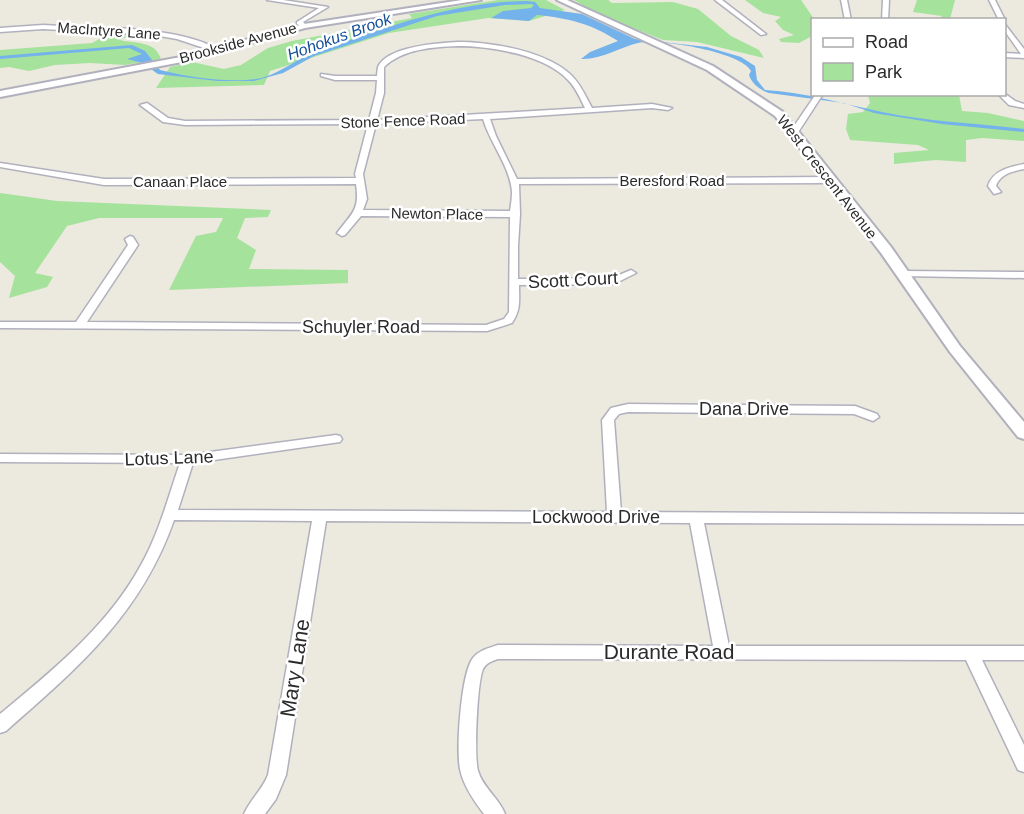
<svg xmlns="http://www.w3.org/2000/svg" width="1024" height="814" font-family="Helvetica,sans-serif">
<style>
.green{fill:#a5e29c}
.water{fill:#74b2ec}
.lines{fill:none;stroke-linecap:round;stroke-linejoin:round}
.street-casing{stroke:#b1b1be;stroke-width:3}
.secondary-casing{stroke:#b1b1be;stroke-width:4}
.street{fill:#fff;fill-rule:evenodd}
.secondary{fill:#fff;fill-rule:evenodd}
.labels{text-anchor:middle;stroke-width:5;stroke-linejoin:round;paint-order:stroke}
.far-street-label{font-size:15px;fill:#2b2b2b;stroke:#fff}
.far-water-label{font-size:16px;font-style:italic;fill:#114d99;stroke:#fff}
.street-label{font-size:18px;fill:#2b2b2b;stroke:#fff}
.near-street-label{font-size:21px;fill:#2b2b2b;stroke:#fff}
</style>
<rect width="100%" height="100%" fill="#ece9de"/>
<!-- green -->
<path class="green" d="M498 0H546L565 10 529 21 488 18 389 33 270 71 264 85 156 88 170 67 192 62 224 69 241 65 268 48 292 41 412 18 409 14Z
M574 0H608L612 3 673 2 698 9 731 36 759 50 764 58 697 42 663 40 598 14Z
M745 0H801L814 19 812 36 799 43 781 42 779 39 794 35 783 30 775 21 781 17 763 13Z
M917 0H955L950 19 938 20 942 16 913 12Z
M124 32 128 36 120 40C135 44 155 40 161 59L125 65 90 63 55 65 29 71 9 67 0 68V50L92 43 110 33Z
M868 95H959L962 111 988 113 1024 121V141L982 138 966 140V162L936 160 894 164V153L929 150 918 145 850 140 846 129 848 114 863 112 870 103Z
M0 193 57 201 271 210 268 217 245 218 237 238 256 250 249 269 348 270V283L169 290 196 236 216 232 223 218H99L67 226 35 273 53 277 47 287 9 298 15 276 0 262Z"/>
<!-- water -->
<path class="water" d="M527 1 535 2 540 8 582 14 635 39 707 47 741 57 755 66 757 80 765 90C805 92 843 104 882 112 929 122 977 123 1024 129V132L942 124 874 113 844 103 769 93C760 90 752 84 749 75L751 71C742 52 658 38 638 43 620 47 601 60 581 59L590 52 618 41C592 24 568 18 537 15L529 21 491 18 503 11 531 8 534 5 531 4 505 5 437 16 314 56 283 73 254 81H217L158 74 142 63 127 59 142 54 129 48 0 59V56L132 45 145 51 160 70C189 77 226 83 256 79 276 76 291 62 310 55 376 30 455 1 527 1Z"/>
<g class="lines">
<!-- street casing -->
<g class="street-casing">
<path id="street" d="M267 0H283L328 7 303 22 307 26 304 28 297 24V22L319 8Z
M715 0H722L766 34 761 35Z
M841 0H847L851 20H845Z
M883 0H889L888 20H882Z
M989 0H995L1005 20 1004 21 999 20Z
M1004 23 1024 49V58L1004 57V53L1021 54 1004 30Z
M43 25C92 28 178 25 219 50L216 52 177 39 154 35 43 29 0 32V28Z
M458 42C491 42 547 51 572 76 581 85 586 97 592 108L652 104 672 108 668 110 652 108 490 119 496 136 517 179 829 177 833 180 829 183 519 184 520 214 518 246V279L612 278 631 270 636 273 614 284 519 285C519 301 521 309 512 323L487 331 0 328V322H76L128 245 125 239 130 236 133 237 138 245 87 322 486 325 504 319 509 312 510 217 361 216 345 235 342 236 337 233C352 213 360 210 356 184L104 185 0 167V163L104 179 356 178 355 174 368 124 185 125 163 122 140 105 147 103 168 118 185 121 369 120 376 93 377 80H335L321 76V74L335 76H377C377 75 378 67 378 67 387 46 439 43 458 42ZM458 46C490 46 545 55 568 80 576 88 580 98 585 108L377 120 384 93V67C403 49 432 47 458 46ZM483 119C490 143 510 166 512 192 512 198 511 205 510 211L363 210 367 199 363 174 376 124Z
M1004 93 1015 101 1024 104V108L1009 105 998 94Z
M816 94H823L797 134H791L790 132Z
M1024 164V169C1013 171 1000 174 996 186L1001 192 994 194 988 186C993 170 1010 167 1024 164Z
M903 271 1024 272V278L900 276V272Z
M628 404 855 406 877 414 879 417 873 421 854 414 628 412 619 414 614 420 621 512 1024 514V524L704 523 729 646H1024V660H982L1024 745V772L1018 770 966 660 498 659C492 661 486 663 483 669 477 684 474 755 478 771 483 788 499 798 505 814H484C474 801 463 785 460 769 456 749 461 673 473 658 479 650 489 648 498 645L713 646 690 523 326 521 286 775 276 799 265 814H244C250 800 262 790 268 775L312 521 174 520C141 614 79 667 6 731L0 733V714C52 671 108 626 141 565 159 533 168 498 180 463L0 462V454L188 455 336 435 340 436 342 439 340 442 193 463 178 510 607 512 602 420 611 408Z"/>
</g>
<!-- secondary casing -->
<g class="secondary-casing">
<path id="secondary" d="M462 0H481L305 28 187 61 0 97V91L186 56 304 24Z
M557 0H567L713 66 783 112 891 247 960 346 1024 422V439L1018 437 950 352 881 253 775 116 707 70Z"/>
</g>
<!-- street -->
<use href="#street" class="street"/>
<!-- secondary -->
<use href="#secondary" class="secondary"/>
</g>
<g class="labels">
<!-- far-street labels -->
<g class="far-street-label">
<text transform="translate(109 31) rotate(4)" y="5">MacIntyre Lane</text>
<text transform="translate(238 43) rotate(-15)" y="5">Brookside Avenue</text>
<text transform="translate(403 121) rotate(-2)" y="5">Stone Fence Road</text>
<text transform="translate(827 177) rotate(52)" y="5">West Crescent Avenue</text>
<text x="672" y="186">Beresford Road</text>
<text x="180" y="187">Canaan Place</text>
<text transform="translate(437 214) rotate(1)" y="5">Newton Place</text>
</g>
<!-- far-water labels -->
<g class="far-water-label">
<text transform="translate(339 36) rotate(-20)" y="6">Hohokus Brook</text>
</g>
<!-- street labels -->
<g class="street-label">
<text transform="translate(573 280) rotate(-3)" y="6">Scott Court</text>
<text x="361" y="333">Schuyler Road</text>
<text x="744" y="415">Dana Drive</text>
<text transform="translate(169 458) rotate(-2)" y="6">Lotus Lane</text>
<text x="596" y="523">Lockwood Drive</text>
</g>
<!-- near-street labels -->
<g class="near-street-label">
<text x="669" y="659">Durante Road</text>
<text transform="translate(295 668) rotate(-81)" y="7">Mary Lane</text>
</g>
</g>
<!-- legend -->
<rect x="811" y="18" width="195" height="78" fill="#ffffff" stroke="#aaaaaa" stroke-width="1.5"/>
<rect x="823" y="38" width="30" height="9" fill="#ffffff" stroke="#aaaaaa" stroke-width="1.5"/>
<text x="865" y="48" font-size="18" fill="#2b2b2b">Road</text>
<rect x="823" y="63" width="30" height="18" fill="#a5e29c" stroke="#aaaaaa" stroke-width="1.5"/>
<text x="865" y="78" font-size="18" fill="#2b2b2b">Park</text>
</svg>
